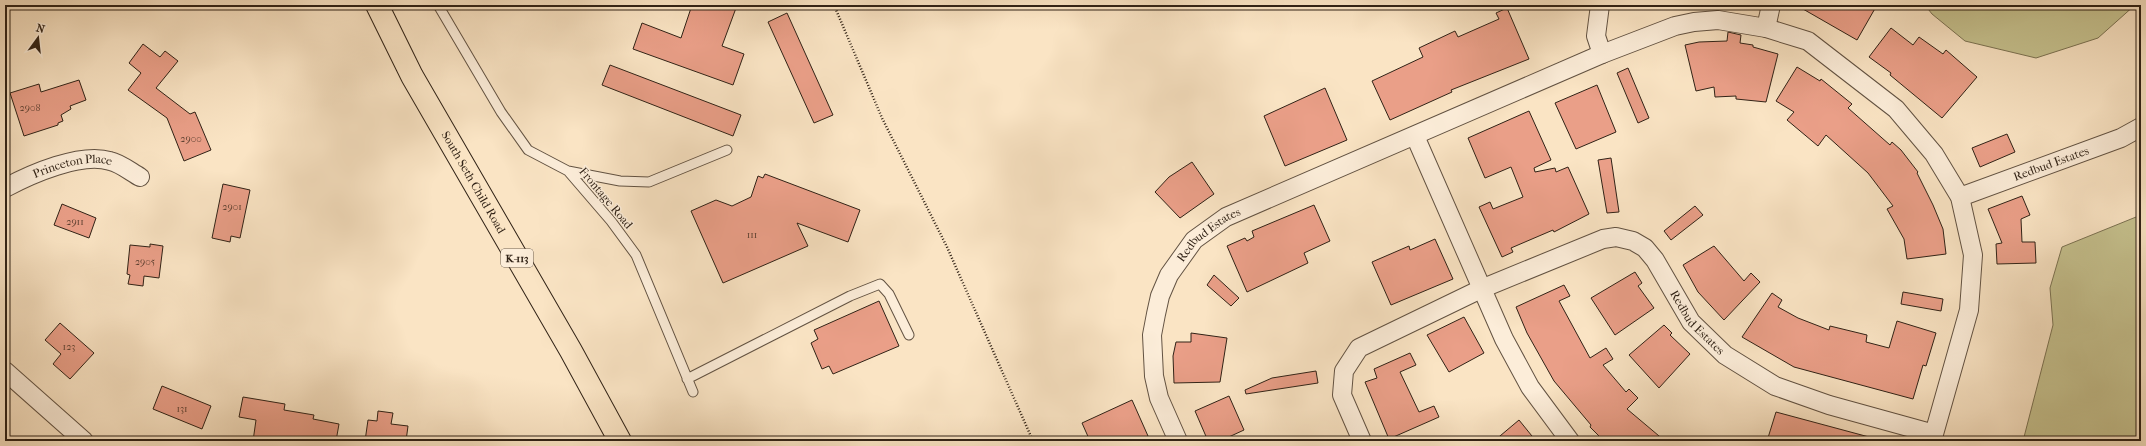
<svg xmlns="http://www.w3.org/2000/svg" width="2146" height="446" font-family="'IM FELL French Canon',serif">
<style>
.green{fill:#c6c28f;stroke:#7b7252}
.building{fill:#ea9f88;stroke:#302216}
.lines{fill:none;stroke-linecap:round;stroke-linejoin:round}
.lane-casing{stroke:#625242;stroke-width:11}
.street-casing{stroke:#625242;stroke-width:20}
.primary-casing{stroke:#302216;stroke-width:24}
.path{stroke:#302216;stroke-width:2.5;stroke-dasharray:1 2;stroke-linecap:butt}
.lane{stroke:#fcedd9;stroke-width:9}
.street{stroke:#fcedd9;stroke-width:18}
.primary{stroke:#fae4c4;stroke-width:22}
.labels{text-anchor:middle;stroke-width:3;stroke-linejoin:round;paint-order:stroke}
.number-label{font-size:10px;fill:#5e4132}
.shield{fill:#fcedd9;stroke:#6d5f50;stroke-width:1}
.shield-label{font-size:11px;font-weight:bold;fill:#302216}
.street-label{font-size:12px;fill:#302216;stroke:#fcedd9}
</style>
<rect width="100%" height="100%" fill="#fae4c4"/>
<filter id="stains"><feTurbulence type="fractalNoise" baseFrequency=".005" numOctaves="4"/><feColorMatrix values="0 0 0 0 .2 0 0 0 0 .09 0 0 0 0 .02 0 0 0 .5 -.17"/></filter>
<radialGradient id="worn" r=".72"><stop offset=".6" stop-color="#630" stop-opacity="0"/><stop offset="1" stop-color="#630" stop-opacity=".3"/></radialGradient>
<!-- green -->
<path class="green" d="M1925 5H2135L2098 38 2036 58 1965 41 1932 14Z
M2141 215V441H2023L2053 325 2050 288 2062 247Z"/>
<!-- building -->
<path class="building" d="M692 5H728L736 8 722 46 744 54 733 85 633 49 642 23 681 38Z
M1796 5H1877L1857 40Z
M1507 8 1529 59 1451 90 1452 92 1390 120 1372 81 1423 57 1419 48 1455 31 1458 37 1499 19 1496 13Z
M787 13 833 115 814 123 768 22Z
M1891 28 1913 45 1919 37 1943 54 1946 50 1977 77 1942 118 1890 75 1891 73 1869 57Z
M1728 32 1741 35 1740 43 1753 45V47L1778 54 1766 102 1736 99V96L1715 97 1714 87 1696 91 1685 45 1699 42 1727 41Z
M143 44 160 57 165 51 178 61 156 88 190 114 195 112 211 150 184 161 167 118 128 90 141 73 129 63Z
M610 65 741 115 733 136 602 85Z
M1797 67 1820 81 1821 79 1852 104 1848 108 1890 145 1892 142 1901 150 1918 172 1917 173 1933 205 1943 229 1946 254 1907 259 1904 239 1887 209 1893 206 1868 173 1826 135 1818 146 1787 120 1794 112 1776 101Z
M1628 68 1649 118 1638 123 1617 73Z
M79 80 86 100 70 106 71 109 61 115 63 121 58 123V125L24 136 10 93 39 84 41 92Z
M1597 85 1616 132 1576 149 1555 103Z
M1325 88 1347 140 1285 166 1264 116Z
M1529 111 1551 160 1534 168 1535 172 1555 168 1556 172 1568 167 1589 214 1554 232 1553 230 1511 248 1513 252 1502 257 1479 207 1490 202 1493 209 1523 197 1511 167 1485 178 1468 138Z
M2007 134 2015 152 1980 167 1972 148Z
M1611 158 1619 212 1607 213 1598 160Z
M1192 162 1214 194 1180 218 1155 192 1169 177Z
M765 174 860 210 848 242 797 223 808 246 723 283 691 211 716 200 732 206 751 197 758 176 763 178Z
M223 184 250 190 240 238 231 236 230 242 212 238Z
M2022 196 2030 215 2021 219 2022 242H2035L2036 263 1997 264 1996 244 2002 243 1988 209Z
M62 204 96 218 89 238 54 225Z
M1314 205 1330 241 1304 253 1308 263 1247 292 1227 246 1245 238 1247 241 1254 237 1252 231Z
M1695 206 1703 215 1671 240 1664 231Z
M1435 239 1453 279 1391 305 1372 262 1409 246 1410 250Z
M150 244 163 246 159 278 144 276 143 286 128 284 130 275 127 274 130 245 150 247Z
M1714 246 1744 281 1751 273 1760 282 1724 320 1698 292 1683 265Z
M1635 272 1642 283 1638 286 1654 308 1615 335 1591 298Z
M1214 275 1239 298 1231 306 1207 285Z
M1564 285 1570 296 1559 301 1590 358 1606 348 1613 359 1603 365 1626 392 1629 389 1638 398 1627 409 1665 441H1604L1590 427 1591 425 1554 381 1527 333 1516 307Z
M1903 292 1943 299 1941 311 1901 304Z
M1772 293 1782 300 1778 307 1798 318 1829 330 1830 326 1867 335 1866 342 1889 348 1897 321 1936 333 1926 366 1923 365 1913 399 1794 367 1742 337Z
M879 301 899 346 833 374 829 366 822 369 811 343 818 339 814 330Z
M1464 317 1484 353 1449 372 1427 335Z
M60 323 94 353 70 379 53 364 61 354 45 340Z
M1664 325 1672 333 1670 335 1690 354 1659 388 1629 355Z
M1191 333 1227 338 1220 382 1174 383 1173 356 1176 342H1191Z
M1410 353 1416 365 1400 372 1419 412 1434 406 1439 417 1389 439 1365 382 1377 378 1374 369Z
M1316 371 1318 383 1246 394 1245 390 1272 378Z
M162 386 211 406 202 429 153 409Z
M1229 396 1244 430 1220 441H1208L1195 411Z
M243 397 285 404 284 410 314 415 313 419 339 424 336 441H253L256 420 239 417Z
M1132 400 1148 436 1138 441H1090L1082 423Z
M378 411 393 413 391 424 408 426 406 441H365L368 420 377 421Z
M1776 412 1869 437 1868 441H1767Z
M1519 420 1536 441H1494Z"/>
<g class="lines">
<!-- lane casing -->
<g class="lane-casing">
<path id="lane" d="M438 5 501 112 528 150 568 171 611 221 636 255 693 392
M568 171 620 181 649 182 727 150
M687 379 850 296 880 284 889 294 909 335"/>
</g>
<!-- street casing -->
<g class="street-casing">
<g id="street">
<path d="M1600 5 1596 36 1602 54"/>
<path d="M1766 28 1771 5"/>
<path d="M1415 136 1504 339 1530 387 1570 441"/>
<path id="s1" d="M5 188C31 174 81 152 110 161 120 163 131 172 140 177"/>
<path id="s2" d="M1960 197 2121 138 2141 127"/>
<path d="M5 371 84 441"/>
<path id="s3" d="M1178 441 1159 398 1154 376 1152 335 1156 314 1160 296 1169 275 1194 240 1226 217 1602 54 1675 26 1694 22 1718 20 1766 28 1808 41 1896 109 1934 154 1960 197 1973 255 1969 310 1932 441"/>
<path id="s4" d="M1362 441 1342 395 1344 371 1359 348 1481 289 1603 239 1616 237 1633 241 1645 248 1655 260 1691 322 1725 355 1775 386 1829 405 1934 434"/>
</g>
</g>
<!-- primary casing -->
<g class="primary-casing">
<g id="primary">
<path id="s5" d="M377 5 412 76 571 351 620 441"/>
</g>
</g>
<!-- path -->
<path class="path" d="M834 5 882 118 947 247 1033 441"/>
<!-- lane -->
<use href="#lane" class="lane"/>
<!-- street -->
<use href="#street" class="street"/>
<!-- primary -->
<use href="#primary" class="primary"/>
</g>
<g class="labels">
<!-- number labels -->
<g class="number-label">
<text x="30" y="111">2908</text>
<text x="191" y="142">2900</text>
<text x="232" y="210">2901</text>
<text x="75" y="225">2911</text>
<text x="752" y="238">111</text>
<text x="145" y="265">2905</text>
<text x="69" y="350">123</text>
<text x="182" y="412">131</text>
</g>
<!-- shield labels -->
<rect class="shield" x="501" y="249" width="32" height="18" rx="3"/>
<g class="shield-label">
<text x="517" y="262">K-113</text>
</g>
<!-- street labels -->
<g class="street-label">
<text dy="4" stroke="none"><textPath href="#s2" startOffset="97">Redbud Estates</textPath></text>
<text dy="4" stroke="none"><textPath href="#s1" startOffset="72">Princeton Place</textPath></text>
<text dy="4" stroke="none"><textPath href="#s5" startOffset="202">South Seth Child Road</textPath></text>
<text transform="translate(606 198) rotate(50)" y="4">Frontage Road</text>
<text dy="4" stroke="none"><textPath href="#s3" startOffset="231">Redbud Estates</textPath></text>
<text dy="4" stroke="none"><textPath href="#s4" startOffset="505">Redbud Estates</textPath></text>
</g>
</g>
<!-- margin -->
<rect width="2146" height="446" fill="none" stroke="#fae4c4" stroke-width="20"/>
<rect x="6" y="6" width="2134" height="434" fill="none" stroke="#302216" stroke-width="2"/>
<rect x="10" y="10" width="2126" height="426" fill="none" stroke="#302216"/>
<!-- north arrow -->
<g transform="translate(38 38) rotate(15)" stroke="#fcedd9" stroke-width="3" paint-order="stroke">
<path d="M0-3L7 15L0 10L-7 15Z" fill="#302216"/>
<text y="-6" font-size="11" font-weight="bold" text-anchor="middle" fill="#302216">N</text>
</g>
<rect width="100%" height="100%" filter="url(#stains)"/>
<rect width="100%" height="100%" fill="url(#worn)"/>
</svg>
